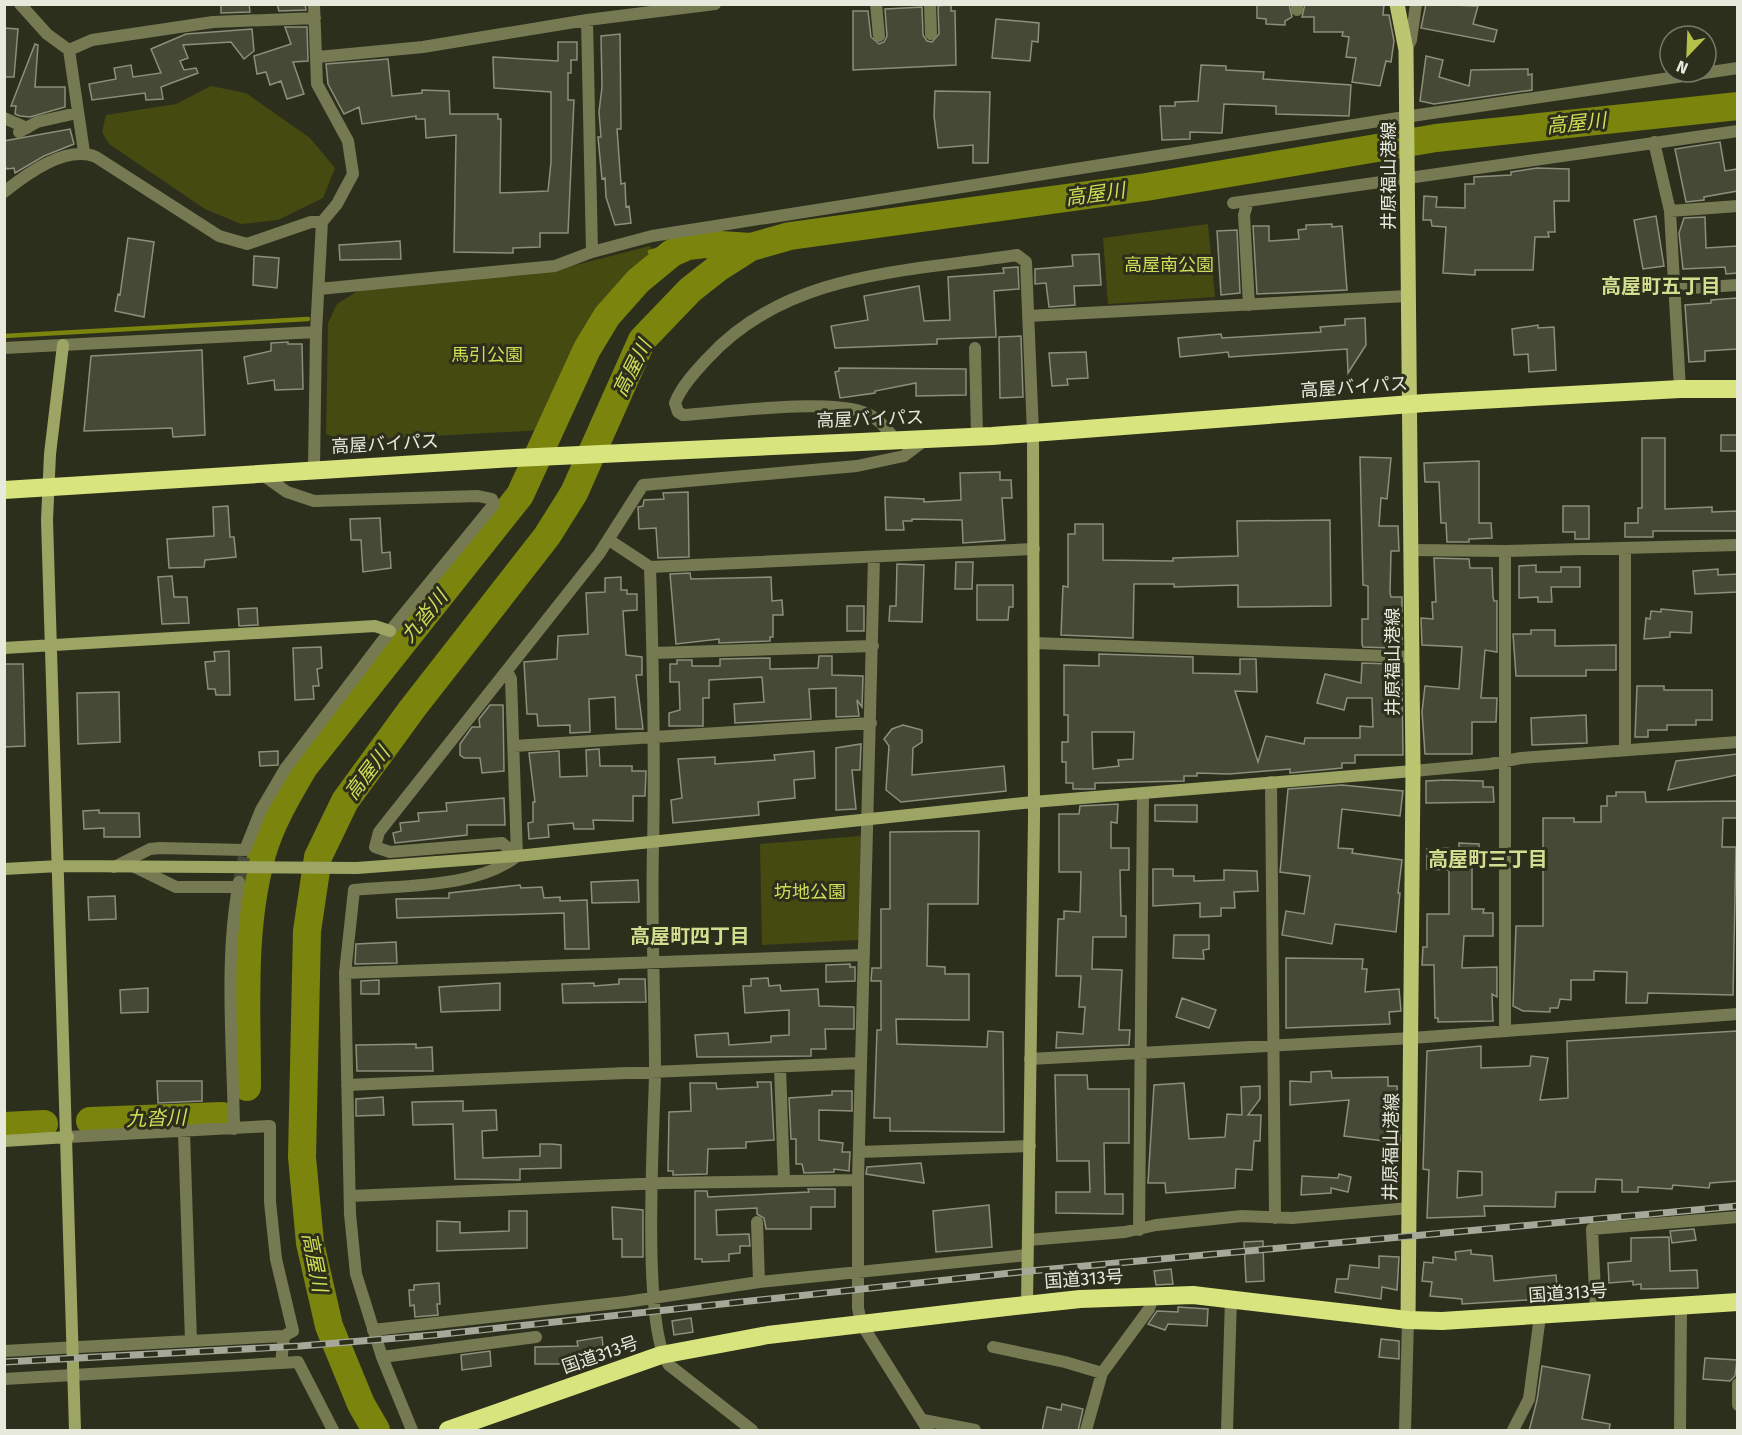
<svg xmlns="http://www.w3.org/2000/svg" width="1742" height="1435" font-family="'Fira Sans','Noto Sans JP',sans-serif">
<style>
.green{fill:#454a11}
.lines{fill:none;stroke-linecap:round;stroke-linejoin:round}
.stream{stroke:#7b840c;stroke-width:4.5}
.river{stroke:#7b840c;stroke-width:28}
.building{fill:#464936;stroke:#8c8f7a;stroke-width:1.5;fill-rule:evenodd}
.street-tunnel{stroke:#494b3a;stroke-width:12;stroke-dasharray:12 6;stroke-linecap:butt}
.street{stroke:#757a52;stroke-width:12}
.secondary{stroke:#9da564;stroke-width:12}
.primary{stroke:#bcc671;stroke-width:15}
.highway{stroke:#d8e47d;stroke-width:18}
.rail-casing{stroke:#a6a89a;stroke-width:7}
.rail{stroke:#2d2f1d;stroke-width:4.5;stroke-dasharray:14;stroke-linecap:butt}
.labels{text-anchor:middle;stroke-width:6;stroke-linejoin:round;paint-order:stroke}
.street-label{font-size:18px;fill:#e7e9dd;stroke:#2d2f1d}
.park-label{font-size:18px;fill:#d0dd55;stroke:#2d2f1d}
.water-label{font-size:20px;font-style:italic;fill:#d1de56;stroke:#2d2f1d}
.neighbourhood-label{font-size:20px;font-weight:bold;fill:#d4de91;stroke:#2d2f1d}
</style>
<rect width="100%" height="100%" fill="#2d2f1d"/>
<!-- green -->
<path class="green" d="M211 86 246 93 310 138 335 168 323 198 278 220 241 224 205 209 109 144 102 132 106 115 176 104Z
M1208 224 1215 297 1108 304 1103 238Z
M650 246 657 257 628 277 593 320 542 430 343 441 326 434 328 323 337 304 361 289 552 271Z
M861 836 858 940 762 945 760 844Z"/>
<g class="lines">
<!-- stream -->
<path class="stream" d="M650 252 671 246H688
M4 336 308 319"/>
<!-- river -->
<path class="river" d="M247 1087C247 1009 241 929 262 854 271 823 288 794 304 767L520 495 587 349 607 316 638 281 672 253 688 246 705 244 751 247
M90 1121 222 1116
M4 1126 44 1124
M376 1430 361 1404 329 1326 310 1243 302 1157 307 931 318 857 345 801 412 709 547 536 574 493 642 340 690 290 718 268 751 247 790 236 1146 187 1436 138 1738 106"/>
</g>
<!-- building -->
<path class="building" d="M221 4H249L250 12 221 13Z
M277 4H305L306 10 279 11Z
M951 4V11H955L956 65 853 70V11H868L871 37 879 44 884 42 887 36 885 9 922 7 923 35 927 41 932 42 939 34 938 6Z
M1257 4H1289L1292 17 1285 21V25L1266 24V19L1257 18Z
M1305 4H1384L1383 15H1389L1394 41 1391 62 1386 61 1380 86 1352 82 1356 58 1346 57 1349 37 1342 36 1343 32H1314V17H1302Z
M1426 4 1478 6 1473 24 1497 30 1494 42 1421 28Z
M996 19 1039 23 1038 42 1032 41 1030 61 992 58Z
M285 27H307L308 61 293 62 304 94 287 99 281 81 270 85 266 72 257 74 254 56 291 44Z
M4 28 18 29 14 77H4Z
M252 29 254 51 244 59 231 42 183 45 188 58 180 61 184 70 196 68 198 73 161 87 163 99 146 100 145 93 92 100 89 84 116 79 114 68 131 65 133 77 161 73 151 49 186 34Z
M620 34 621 129H617L621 184 625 183 626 207 629 206 631 223 615 225 606 197 605 178 602 179 598 137H601L599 112 602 87 601 36Z
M558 42H577V60H571V73H568V100H574L568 233H540V247L513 248V253L454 252 456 135 426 138 425 119H416V116L362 124 359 107 344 114 328 84 326 64 388 59 392 96 422 93V90L449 91 450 114H498V119H501L500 193 548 191 551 162V92L494 88 493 57 558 61Z
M35 44 38 45 35 87H65V107L30 117 20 116 15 114 16 106H11Z
M1426 56 1443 60 1439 77 1469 86 1471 70 1528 69V75L1532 74V90L1434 104 1420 101Z
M1201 65 1226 66V70L1264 72 1263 79 1351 85 1349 116 1276 114V106L1224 104 1222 133 1190 132V139L1162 140 1160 106H1175V102L1198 101Z
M935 91 990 92 988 163H973V145L938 148 934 116Z
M70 129 74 144 44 156 15 173 14 168 7 169 4 165V141Z
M1720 142 1725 171 1737 169V191L1704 197V200L1686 202 1675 149Z
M1537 168 1569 169V201H1554L1555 232H1548L1549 237H1535L1533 270H1475V275L1443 273 1446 227 1432 226 1431 220H1423L1424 196 1437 197 1436 207 1465 208V184H1474V177L1511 175V172Z
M1656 216 1664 266 1643 269 1634 220Z
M1705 217 1706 248 1737 246V273L1726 274 1725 267 1683 269 1679 233 1684 218Z
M1332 224V227L1342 226 1347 290 1257 294 1253 226H1269V241L1299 239 1298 230 1306 229V225Z
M1237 230 1240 293 1221 295 1217 231Z
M128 238 154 242 144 317 115 311 118 294 120 295Z
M400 241 401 259 340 260 339 245Z
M1099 254 1101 285 1074 286 1075 305 1049 307 1046 283 1035 284V269L1073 266 1072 255Z
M254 256 279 258 277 288 253 285Z
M1018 267 1019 289 994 291 996 337 937 339V344L835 348 831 326 868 320 864 296 919 286 924 321 950 320 948 277 1004 273 1003 268Z
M1737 298V349L1705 351V361L1689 362 1685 305 1711 303V300Z
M1365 318 1366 345 1348 373 1347 349 1229 357 1228 352 1180 357 1178 338 1221 334 1222 338 1321 332 1320 327 1345 325V319Z
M1538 325V328L1554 327 1556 370 1529 372 1528 354 1514 355 1512 329Z
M1021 336 1023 397 1000 398 999 337Z
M288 342V344H302L303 389 275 390 274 380 248 384 244 357 271 351V343Z
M202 350 205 435 173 437 172 428 84 431 91 356Z
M1086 352 1088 378 1067 379 1068 385 1052 386 1049 353Z
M839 368 966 369V395L916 396V383L875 391V393L840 398 835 372 839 371Z
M1721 435H1737V451H1721Z
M1642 438H1665V509L1712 507V512L1737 511V531H1653V537H1625V523H1638V508H1642Z
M1360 457 1391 458 1387 499 1381 498 1379 526H1398L1399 551H1391L1390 593 1391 597H1402V645H1392L1391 648 1363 647 1362 644V619H1368V586L1363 585Z
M1479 461V523H1491L1492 538 1469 539V542H1447L1446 523H1441L1439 482H1425L1424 463Z
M1000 472V480H1011L1012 498H1002L1005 540 963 543 962 520 912 519V521H903L904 530H886L885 497 924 499V502L961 500 960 473Z
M688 492 689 557 658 558 656 528 639 529 638 507 643 506 644 500 664 499 663 493Z
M228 506 230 537H234L236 557 205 560 204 567 169 568 167 539 214 536 213 507Z
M1563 506H1589V539H1575V532H1563Z
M380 518 382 553 390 552 391 568 363 572 361 540H351L350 519Z
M1330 520 1331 606 1238 607V585L1174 587V584H1134L1133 638 1061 635 1063 586 1068 587V534H1075V524H1103V560L1173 561V558L1238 556 1237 521Z
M1434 558 1469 559 1470 568H1492L1493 597 1494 601H1497V652L1485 650 1481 698H1497L1496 722H1472V754H1425L1422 712 1425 686 1459 689 1462 647 1422 645 1421 618 1433 619 1432 602H1436Z
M956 562H973L972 589H955Z
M897 564 924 565 922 622 889 621 890 606H896Z
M1536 565V572H1561V567H1580V587H1551L1552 602H1538V597L1519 598V566Z
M1718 569V575L1737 574V592L1695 594 1693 571Z
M690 573 691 579 771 577 772 601 782 600 783 615H773V637H770V641L719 643V639L676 644 670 574Z
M172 576 174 597H187L189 623 162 624 158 577Z
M621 577V590H627V594H637V610L623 611 626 655 642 657V675H636L643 729H616L615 697 589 699 590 732 570 733V725L538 726 537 714H527L524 662 557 659 558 636 588 634 586 593 605 592V578Z
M977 585H1013V607H1009L1008 620H977Z
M847 606H864V631H847Z
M257 608 258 625 239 626 238 609Z
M1661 609 1692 612 1691 633 1670 632V637L1644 639 1646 618 1650 619 1651 611 1661 612Z
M1531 630H1555V646L1616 645V670H1586V676H1516L1513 634H1531Z
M321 647 322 668 317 669 319 686H313L314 699 295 700 293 648Z
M229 651 230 695H216L215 689H208L205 662 215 661 214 652Z
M1099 654 1193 657V673L1240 674V659H1256L1257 692 1235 691 1258 762 1266 736 1304 744 1305 738H1360V726L1373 727 1372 698H1347L1344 710 1317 703 1325 674 1361 683 1362 663 1391 664 1390 679 1402 680 1403 755H1355V763H1342V768L1290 773V769L1229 774 1197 773V776H1184V781L1095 783V789H1073V783H1066V762H1062V742H1068V715H1064V665L1099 666ZM1092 732H1134L1133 759 1118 760 1119 766 1093 769Z
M819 656H832V675L863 676 862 707 857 700 859 716 836 717V688L809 689 811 719 735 723 734 704 764 702 762 677 709 680V698H703V726H669V713L680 710 679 682H670V664H677V660H692V666H720V659L770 658V669L818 668Z
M4 664H23L25 746 4 747Z
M1637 686H1664V690H1712V720H1696V725H1667V730H1648V737H1635Z
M119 692 120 742 78 744 77 693Z
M490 705H503L504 771 482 773 480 758H464L460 755V744L472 727H480L479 719Z
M1586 715 1587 743 1532 745 1531 718Z
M903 725 922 730V742L913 748 912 775 1004 766 1006 791 901 802 886 790 889 746 884 739 892 729Z
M861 744 860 770H852L856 809 836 810V748Z
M599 749 600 766H632V771H646L645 796H633V821L593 820 594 829H574L573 823 548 825 549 837 529 839 528 823 533 822V802H535L529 753 559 751 560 777 587 776 586 750Z
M278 751V765L260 766 259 752Z
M814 751 815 778 794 780 795 798 758 802 759 815 673 823 671 800 682 798 678 759 715 757V764L775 760 774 755Z
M1737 754V775L1668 790 1676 761Z
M1445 780 1483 781V787H1493L1494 802 1426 803V781Z
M1342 785 1403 791 1400 816 1342 809 1338 848 1353 849 1352 853 1402 860 1398 893H1400L1396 932 1335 924 1332 944 1282 935 1286 911 1304 914 1310 876 1280 872 1288 789Z
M1616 792H1645L1646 802 1737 801V818H1723L1722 847H1736L1733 995 1648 993 1647 1003H1626L1627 972 1594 971V980H1571V1000L1560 999 1558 1008H1550V1012L1523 1011 1513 1006 1516 926H1543V818H1574V822H1601V806H1607V796H1616Z
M504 798 505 825H467V835L395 843 393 833 401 831 400 823 419 821 418 813 447 811 446 803Z
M1118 804 1117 823 1111 822V848H1129V870H1120L1121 916H1126V937H1093L1092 969 1122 970 1119 1030H1130L1129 1045 1056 1048 1057 1032 1083 1034 1085 1007H1079L1081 976H1056L1058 919H1064V911L1080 912 1081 872H1059V814H1079L1080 806Z
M1155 805H1197V822L1155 821Z
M99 810V813H139L140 837H104V828L84 829 83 811Z
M979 831 978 904H928L927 966 945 967V974H969V1020L896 1019 897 1044 987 1047 988 1031 1003 1032 1004 1132 890 1131V1118H874L877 1030H881V981H871L872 968H881V909H890V832Z
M1459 843 1479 844V865H1472V909H1484L1483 913H1493V936H1464L1462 968 1497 967V997L1492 994 1493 1021 1438 1022V1018H1435L1434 965H1422L1423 947H1427V914H1449V870L1427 869V849L1459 848Z
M1153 869H1173V876H1194V881L1224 880V870L1257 871 1258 891 1234 892 1235 908H1221V916L1200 917V903L1153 906Z
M638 880 639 902 592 903 591 882Z
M520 885 521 888 542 887 544 898 560 897V901L587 900 589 949H565L564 913 397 918 396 899 449 898V893Z
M115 896 116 919 89 920 88 897Z
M1174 935H1209V949L1203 950 1204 959 1173 958Z
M396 942 397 963 355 964 356 944Z
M1286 958 1363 959 1362 969H1367L1365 992 1399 989 1401 1011 1389 1012 1390 1024 1286 1028Z
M850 964V967H855V981L826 982V965Z
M768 978 769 986 780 985 781 991 818 989 819 1006 854 1007V1029H825L826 1049H811V1056L697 1057 695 1035 728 1033 729 1045 771 1042V1036L789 1035V1010L745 1013 743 986H751V979Z
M619 979H645L646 1002 563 1003 562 984 594 983V986L619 984Z
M379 980V994H361V981Z
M500 983V1010L441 1012 439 987Z
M148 988V1012L121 1013 120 990Z
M1182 998 1216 1010 1209 1028 1176 1017Z
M1737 1031V1181L1710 1183 1709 1188 1673 1185 1672 1189 1638 1187V1192H1622V1180L1596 1179 1595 1192H1556L1555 1207 1484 1206 1485 1216 1427 1218 1429 1170 1423 1169 1427 1051 1481 1046V1068L1530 1066 1531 1056 1548 1058 1540 1100 1568 1098 1567 1041ZM1458 1171 1482 1172V1195L1457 1198Z
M416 1044V1048L432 1047 433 1071H357L356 1045Z
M1331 1071 1332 1078 1388 1077V1086H1397L1400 1143 1344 1136 1349 1100 1290 1105V1081L1311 1082V1072Z
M1055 1075H1087L1088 1089H1129V1143H1104L1105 1194H1123V1214L1056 1213V1192H1090L1089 1161H1057Z
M157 1081H202V1101L158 1103Z
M757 1082H771L774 1140 746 1142V1148L708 1149 707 1174 673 1175V1171H668L669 1112 691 1111 690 1083H716L717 1089 758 1087Z
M1184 1083 1189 1139 1225 1137 1227 1114 1242 1115 1241 1087 1260 1086V1099L1248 1115H1261L1260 1141H1254L1252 1170 1236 1169 1235 1188 1166 1193 1165 1183H1148L1154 1085Z
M832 1091H852V1111L819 1110V1140L843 1143 842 1152H850L849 1171 834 1169V1172L804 1173 802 1164H796V1139H791L789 1098 832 1095Z
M383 1097 384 1115 356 1116V1099Z
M463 1101V1111L496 1110 497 1130 482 1131 483 1158 540 1156V1144H552L561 1145V1168L520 1169V1180L455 1179 453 1124 413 1125 412 1102Z
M921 1163 924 1183 866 1174 867 1167Z
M1339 1174 1351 1177 1348 1192 1331 1188V1193L1301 1195 1302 1176 1338 1178Z
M808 1189H835V1207H811V1229H766L764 1218 757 1214V1208L716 1210 717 1235 749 1234 750 1246H740V1253L729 1254V1261L702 1262V1259H695V1191H707L708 1197 809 1192Z
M989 1205 992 1247 936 1252 933 1211Z
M612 1207 643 1210V1257H622V1239H613Z
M509 1211H527V1248L437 1251V1221L460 1222V1233L509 1231Z
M1694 1229 1696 1240 1672 1243 1670 1231Z
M1669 1237 1670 1271 1697 1270 1698 1288 1641 1289V1284L1633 1285V1281L1609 1283 1608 1263 1631 1261V1238Z
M1263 1241 1264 1281 1246 1282 1244 1242Z
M1471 1250V1254L1492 1256 1494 1281 1556 1275 1558 1298 1462 1304V1299L1430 1296 1432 1282 1422 1281 1424 1262 1433 1263V1257L1456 1260 1455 1252Z
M1379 1256 1399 1257 1397 1290 1382 1287 1381 1299 1335 1292 1337 1279H1348L1350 1265 1379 1268Z
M1171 1269 1173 1284 1156 1285 1154 1271Z
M439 1283 440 1304H437L438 1315 415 1317 414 1305 410 1306 409 1290H414V1285Z
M1178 1307 1208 1309 1207 1326 1168 1324 1165 1330 1148 1324 1157 1311 1178 1312Z
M691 1318 693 1332 674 1335 672 1321Z
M602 1337 604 1356 576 1360 575 1364H535V1347L578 1346 577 1341Z
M1381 1339 1399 1341V1359L1379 1357Z
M490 1351 491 1366 462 1370 461 1355Z
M1705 1358 1737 1360 1735 1376 1730 1381 1703 1379Z
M1542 1366 1590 1375 1582 1419 1610 1424 1609 1431H1529L1537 1400Z
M1062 1404 1083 1409 1078 1431H1042L1047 1407 1061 1410Z"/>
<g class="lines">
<!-- street-tunnel -->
<path class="street-tunnel" d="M239 882 244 857"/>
<!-- street -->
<path class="street" d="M20 4 47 34 69 50 84 152
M876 4 879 36
M930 4 931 34
M1297 4V10
M587 20 592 252
M69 50 92 40 213 22 315 18
M1406 50 1411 40 1416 4
M318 57 423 47 587 20 715 4
M4 118 27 128
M19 132 37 122 77 113
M1654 142 1670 211 1680 389
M4 192C28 173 66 145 96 157L219 236 247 244 311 222H322
M1248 201 1244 215 1249 305
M1233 203 1738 131
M1670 211 1738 206
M319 289 555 266 592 252 652 236 1398 118 1738 68
M1675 289 1738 285
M1028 316 1408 296
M4 348 316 332
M975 348 977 436
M894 438C885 427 877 417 863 412 822 399 728 412 683 415L678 412 675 403C681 387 695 372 707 359 787 271 907 272 1017 255L1026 262 1033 433
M314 469 316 332 322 222 337 204 353 174 348 141 317 84 314 4
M609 540 650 567
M1412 550 1505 551 1738 545
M874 557 858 1180V1308L861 1323 928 1430
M1034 643 1413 657
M653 653 873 646
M507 671 511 679 517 856
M514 746 871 723
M1625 750V548
M1413 771 1490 764 1521 758 1738 742
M1271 782 1275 1218
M517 856 502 843 390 852 375 847 379 832 599 554 643 485 857 466 904 456 925 440
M114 867 150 849 160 848 245 850 261 810 285 769 390 631 494 504 492 499 478 496 314 501 287 492 260 473
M135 867 176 887H238
M345 973 864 955
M1505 1030V551
M1030 1059 1412 1038 1738 1014
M780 1067 784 1181
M347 1085 861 1063
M234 1129C233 1049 224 960 239 882
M68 1137 270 1126V1202L276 1259 293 1331 284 1336 191 1341
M859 1152 1030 1146
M350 1196 664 1183 858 1180
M757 1222 759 1282
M1139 1230 1143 794
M1028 1240 1125 1232 1156 1225 1242 1216 1292 1218 1410 1208
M1596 1312 1592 1229 1738 1217
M373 1330 626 1302 759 1282 1027 1255
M993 1347 1065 1362 1102 1373
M4 1351 191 1341 184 1132
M382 1357 536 1337
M281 1363 284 1336
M4 1379 298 1362 333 1430
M1738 1384V1405
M923 1420 975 1430
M412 1430 382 1357 356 1274 350 1214 345 973 354 890C404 885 477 888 517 856
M752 1430 669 1365C641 1329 654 1128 655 1074 655 999 651 923 653 848 655 754 653 660 650 567L1034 549
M1086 1430 1102 1373 1149 1309 1153 1296
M1227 1430 1231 1298
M1405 1430 1408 1320
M1513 1430 1529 1399 1540 1316
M1680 1430 1681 1307"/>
<!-- secondary -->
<path class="secondary" d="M63 345 50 454 47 520 75 1430
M4 648 375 626 390 631
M4 869 59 866 357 868 517 856 1033 802 1413 771
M4 1141 68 1137
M1027 1305 1034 817 1033 433"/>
<!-- primary -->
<path class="primary" d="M1397 4 1406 50 1413 771 1408 1320"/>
<!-- highway -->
<path class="highway" d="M4 490 515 458 992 436 1425 403 1680 389H1738
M448 1430 661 1355 768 1335 989 1309 1080 1299 1193 1295 1408 1320 1442 1321 1738 1302"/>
<!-- rail casing -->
<g class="rail-casing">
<path id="rail" d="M4 1362 300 1346 434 1335 1030 1271 1738 1206"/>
</g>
<!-- rail -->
<use href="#rail" class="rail"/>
</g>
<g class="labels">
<!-- street labels -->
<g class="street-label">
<text transform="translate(1389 176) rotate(-90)" y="6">井原福山港線</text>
<text transform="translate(1354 387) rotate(-4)" y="6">高屋バイパス</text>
<text transform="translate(870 419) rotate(-2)" y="6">高屋バイパス</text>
<text transform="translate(385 444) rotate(-3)" y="6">高屋バイパス</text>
<text transform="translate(1393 662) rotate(-90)" y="6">井原福山港線</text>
<text transform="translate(1391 1147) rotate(-89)" y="6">井原福山港線</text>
<text transform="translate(1084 1279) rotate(-4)" y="6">国道313号</text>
<text transform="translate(1568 1293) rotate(-4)" y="6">国道313号</text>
<text transform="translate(600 1355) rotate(-19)" y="6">国道313号</text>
</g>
<!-- park labels -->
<g class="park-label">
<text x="1169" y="271">高屋南公園</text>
<text x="487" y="361">馬引公園</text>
<text x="810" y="898">坊地公園</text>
</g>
<!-- water labels -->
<g class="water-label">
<text transform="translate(1576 123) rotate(-6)" y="7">高屋川</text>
<text transform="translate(1095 194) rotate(-8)" y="7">高屋川</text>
<text transform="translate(632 368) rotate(-63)" y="7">高屋川</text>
<text transform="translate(424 616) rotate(-51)" y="7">九沓川</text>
<text transform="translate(367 773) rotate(-53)" y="7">高屋川</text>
<text transform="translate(156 1118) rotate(-2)" y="7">九沓川</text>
<text transform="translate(315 1262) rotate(79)" y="7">高屋川</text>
</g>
<!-- neighbourhood labels -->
<g class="neighbourhood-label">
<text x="1661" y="293">高屋町五丁目</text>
<text x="1488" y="866">高屋町三丁目</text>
<text x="690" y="943">高屋町四丁目</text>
</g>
</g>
<!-- border -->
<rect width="1742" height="1435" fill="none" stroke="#e7e9dd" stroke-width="12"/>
<!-- north arrow -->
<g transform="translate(1688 54) rotate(203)"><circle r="28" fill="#2d2f1d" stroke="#77796a" stroke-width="1.5"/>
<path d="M0-4.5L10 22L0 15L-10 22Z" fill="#b6c149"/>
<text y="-9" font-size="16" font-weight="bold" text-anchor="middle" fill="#e7e9dd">N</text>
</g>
</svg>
